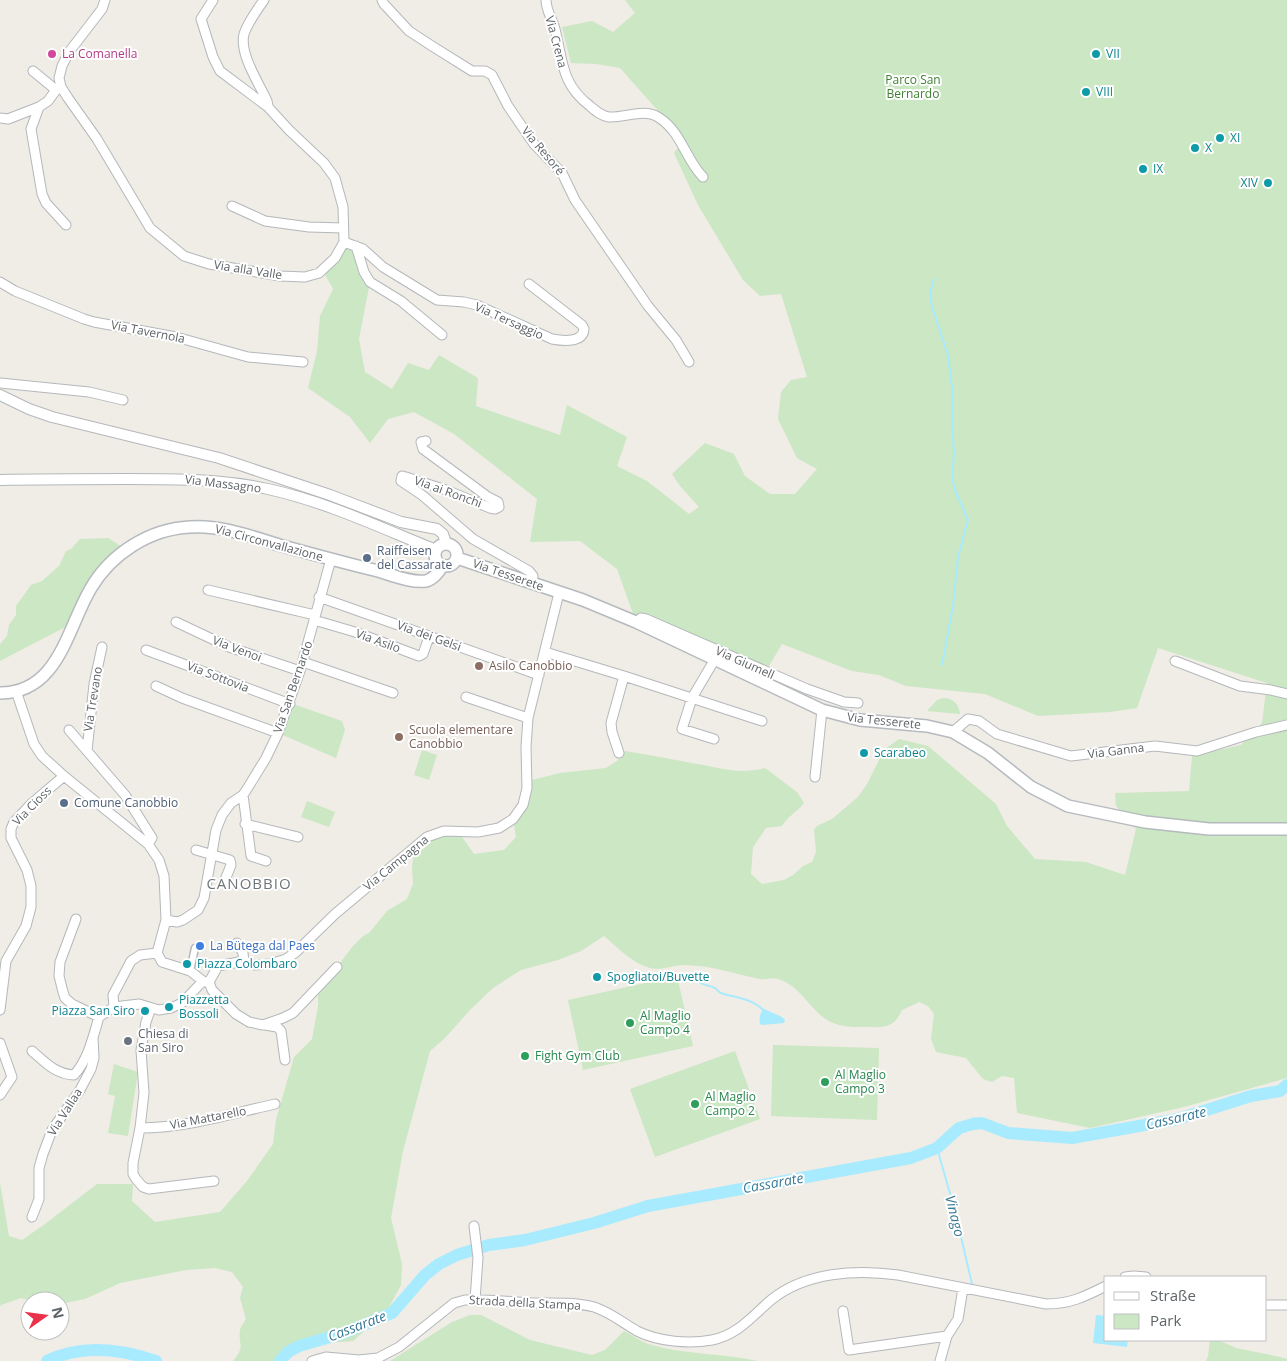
<svg xmlns="http://www.w3.org/2000/svg" width="1287" height="1361" font-family="'Open Sans',sans-serif">
<style>
.green{fill:#cbe7c3}
.water{fill:#a8ebff}
.lines{fill:none;stroke-linecap:round;stroke-linejoin:round}
.stream{stroke:#a8ebff;stroke-width:2}
.river{stroke:#a8ebff;stroke-width:12}
.pedestrian-casing{stroke:#b4b8bb;stroke-width:9}
.minor-casing{stroke:#b4b8bb;stroke-width:11}
.tertiary-casing{stroke:#b4b8bb;stroke-width:12}
.secondary-casing{stroke:#b5babe;stroke-width:14}
.pedestrian{stroke:#fff;stroke-width:6}
.minor{stroke:#fff;stroke-width:9}
.tertiary{stroke:#fff;stroke-width:10}
.secondary{stroke:#fff;stroke-width:11}
.hotel-dot{fill:#d1479c;stroke:#fff;stroke-width:2}
.culture-dot{fill:#0f9aa8;stroke:#fff;stroke-width:2}
.service-dot{fill:#5c6f8a;stroke:#fff;stroke-width:2}
.education-dot{fill:#8d6e63;stroke:#fff;stroke-width:2}
.shop-dot{fill:#3f7fe0;stroke:#fff;stroke-width:2}
.leisure-dot{fill:#2e9e5b;stroke:#fff;stroke-width:2}
.worship-dot{fill:#6b7280;stroke:#fff;stroke-width:2}
.labels{text-anchor:middle;stroke-width:4;stroke-linejoin:round;paint-order:stroke}
.street-label{font-size:12px;fill:#5e6467;stroke:#fff}
.hotel-label{font-size:12px;fill:#b23c85;stroke:#fff;text-anchor:start}
.culture-label{font-size:12px;fill:#0d838f;stroke:#fff;text-anchor:start}
.park-label{font-size:12px;fill:#408033;stroke:#fff}
.service-label{font-size:12px;fill:#4e5e75;stroke:#fff;text-anchor:start}
.education-label{font-size:12px;fill:#785e54;stroke:#fff;text-anchor:start}
.shop-label{font-size:12px;fill:#366cbe;stroke:#fff;text-anchor:start}
.leisure-label{font-size:12px;fill:#27864d;stroke:#fff;text-anchor:start}
.worship-label{font-size:12px;fill:#5b616d;stroke:#fff;text-anchor:start}
.water-label{font-size:14px;font-style:italic;fill:#3a7b97;stroke:#fff}
.quarter-label{font-size:15px;letter-spacing:1px;fill:#6f7679;stroke:#fff}
</style>
<rect width="100%" height="100%" fill="#f0ece6"/>
<!-- green -->
<path class="green" d="M625 0H1287V1078L1184 1107 1090 1128 1017 1113 1014 1078 1002 1076 992 1082 983 1079 966 1058 936 1052 931 1039 934 1014 928 1006 919 1002 902 1010C896 1024 888 1028 873 1027 860 1027 843 1028 831 1022 810 1012 802 986 778 979 773 977 766 980 760 979 735 974 710 965 684 965 671 965 660 972 647 967 630 961 617 947 604 936L581 951 558 960 521 970 493 988 470 1010 445 1038 430 1051 403 1151 391 1218 402 1264 401 1285 387 1311 353 1341 326 1343 298 1349 282 1361H233C246 1346 238 1346 240 1330 241 1326 244 1322 246 1319L240 1298 243 1287 232 1272 215 1268 186 1270 120 1283 85 1299 60 1304V1301H31L21 1298 1 1305 0 1307V1183L9 1236 22 1240 45 1224 97 1184H133L132 1201 155 1222 220 1212 247 1181 273 1144 276 1120 294 1057 312 1039 318 1006V988L337 967 353 946 362 937 370 932 387 911 407 899 413 884 412 868 414 852 439 835 460 834 474 854 504 850 516 837 513 819 532 780 560 773 606 768 617 761 625 751C649 755 673 759 697 764 722 768 739 775 765 768L797 792 804 803C797 812 788 816 782 826L766 828 753 847 751 874 762 884 784 880 793 875 803 866 812 862 816 852 814 830 817 826 832 819 858 797 867 784 884 750 899 739 928 746 996 804 1007 826 1035 859 1086 862 1125 875 1136 829 1116 806 1115 793 1189 791 1192 756 1241 745 1262 723 1267 683 1158 648 1137 708 1110 712 1038 716 985 694 906 686 879 675 852 671 782 644 760 681 636 622 617 569 580 541 530 542 537 499 454 434 414 412 388 419 370 443 350 417 308 388 317 351 320 316 333 289 323 271 344 242 356 246 370 282 359 339 365 372 392 389 408 363 429 370 439 355 478 378 476 406 560 435 567 405 627 437 617 466 647 481 689 514 699 507 680 486 672 474 705 443 734 454 745 476 770 494H795L817 469 797 458 778 419 781 392 791 380 807 377 781 294 760 296 743 280 698 205 674 153 684 140 620 68 596 64 571 63 562 27 592 21 613 32 635 13Z
M108 538 127 550 114 560 75 622 0 661V644L7 636 9 625 16 615V606L31 585 42 581 59 566 66 551 71 549 80 539Z
M943 698C953 698 959 704 960 714L927 711 937 700Z
M290 703 342 721 345 730 336 758 278 733Z
M422 750 437 755 429 780 414 775Z
M307 801 335 812 329 827 301 817Z
M677 976 693 1046 583 1070 568 1000Z
M773 1045 879 1048 877 1120 771 1116Z
M735 1051 760 1119 655 1157 630 1089Z
M114 1064 138 1072 128 1136 108 1133 115 1096 108 1094Z
M470 1315H481L530 1340 592 1355 605 1350 624 1331C632 1335 640 1341 648 1344 684 1355 722 1353 758 1361H390L452 1322Z
M1210 1340H1218L1236 1348 1280 1357 1287 1359V1361H1206L1208 1356Z"/>
<!-- water -->
<path class="water" d="M764 1009 782 1017 785 1020 784 1023 762 1025 760 1024C759 1019 760 1012 764 1009Z
M1096 1315 1106 1316V1340H1128L1127 1347 1093 1343Z"/>
<g class="lines">
<!-- stream -->
<path class="stream" d="M934 279 930 294 932 307 948 355 952 387V425L954 454 952 477 955 490 968 520 958 557 953 606 942 665
M699 982C705 986 709 985 715 988 718 990 718 992 721 993 735 998 752 998 763 1010
M973 1124 974 1118
M937 1148 955 1211 972 1284
M945 1361 946 1354"/>
<!-- river -->
<path class="river" d="M47 1361C82 1344 121 1349 156 1361
M280 1361 288 1352 299 1346 344 1333 392 1313 425 1275 439 1264 457 1255 489 1245 525 1240 594 1223 648 1206 911 1158 937 1148 959 1128 973 1124 982 1123 1008 1133 1072 1138 1178 1119 1251 1096 1280 1091 1287 1085"/>
<!-- pedestrian casing -->
<g class="pedestrian-casing">
<path id="pedestrian" d="M190 971 195 948"/>
</g>
<!-- minor casing -->
<g class="minor-casing">
<path id="minor" d="M105 0 102 9 69 52 62 66 59 78 61 87 68 98 97 139 150 228 184 256 209 264 280 276 305 277 319 273 335 258 344 242 343 207 335 178 324 163 289 130 268 107 220 71 213 57 201 19 213 0
M264 0C257 10 248 22 244 34 239 54 259 83 267 101L268 106
M382 0 384 4 409 31 432 46 472 71H485L492 75 508 106 534 144 562 173 575 200 648 306 676 340 689 362
M546 0C546 10 552 19 555 29 563 61 561 84 590 106 596 111 601 116 609 117 625 118 644 108 658 117 682 132 685 159 703 177
M33 71 56 90
M39 107 31 129 42 194 46 203 66 225
M0 118 8 119 39 107 48 101 56 90 61 87
M232 206 265 221 309 227 343 228
M344 242 363 249 383 267 437 300 464 302 477 305 552 339C563 341 583 343 584 329L582 325 529 284
M356 246 364 272 370 282 401 301 442 335
M0 282 15 291 84 319 94 322 176 337 248 357 303 362
M0 383 89 392 123 400
M426 441 421 442 423 449 488 497 498 502 499 507 495 509 490 508 446 490 406 477 402 476 401 481 422 495 473 539 529 571 533 576 532 583
M208 590 315 615
M319 597 539 675
M314 620 355 632 419 656 423 654 429 637
M176 622 229 647 300 671
M636 622 641 618 646 619 807 689 844 702 858 703
M146 650 290 704
M545 652 624 676
M1175 661 1240 686 1271 690 1287 694
M303 662 393 693
M156 686 182 698 278 733
M16 691 34 744 42 756 64 776 148 844 159 860 164 876 166 920 157 953
M466 697 528 718
M69 730 125 795 152 838 148 844
M953 732 968 719 979 721 997 734 1071 756 1155 746 1197 751 1256 732 1287 725
M714 739 682 729 692 698 715 659
M87 751 94 684 102 647
M619 753 612 732 611 723 624 676 762 721
M815 777 822 710
M243 795 251 856 266 861
M245 824 298 837
M196 850 230 860 231 865 225 880
M76 919 60 962 59 976 63 992 65 998 72 1004 99 1017 114 1007 139 1004 159 1010 171 1008 182 1003 203 981
M166 920 177 922 183 920 198 910 204 898 216 830 222 815 231 803 243 795 247 789 266 758 278 733 300 671 331 559
M237 943 243 953 244 961
M157 953 162 962 190 971 203 981 206 982
M209 982 218 966 244 961 255 965 270 964 286 959 296 952 335 914 427 837 444 831 478 832 499 828 513 819 523 805 527 788 526 747 528 718 559 593
M209 982 212 990 236 1014 249 1022 263 1025 283 1018 293 1013 337 967
M114 1007 113 995 131 961 140 955 157 953
M151 1008 146 1022 141 1050 144 1093 140 1128 133 1163V1174L136 1179 143 1187 149 1189 214 1181
M0 1010 6 961 26 926 31 907V886L27 870 11 838V829L14 822 31 804 64 776
M265 1025 277 1027 281 1031 285 1060
M0 1043 12 1077 0 1095
M32 1051C45 1062 55 1074 74 1075 88 1060 93 1037 99 1017
M140 1128C185 1128 231 1114 275 1104
M32 1217 39 1199V1168L43 1154 52 1130 80 1090 91 1069 94 1058 93 1037
M474 1226 478 1258 475 1300
M1125 1277 1134 1276 1146 1277
M1266 1305H1287
M843 1311 849 1350 947 1336
M312 1361 326 1357 359 1360 378 1358 399 1347 454 1303 465 1300C487 1299 511 1302 533 1303 553 1303 575 1302 594 1307 610 1312 623 1323 637 1331 659 1342 689 1344 712 1340 738 1335 752 1316 771 1300 805 1272 857 1269 898 1275L1046 1304C1070 1304 1084 1297 1106 1286
M940 1361 947 1336 958 1319 963 1288"/>
</g>
<!-- tertiary casing -->
<g class="tertiary-casing">
<path id="tertiary" d="M0 395 29 409 52 417 219 458 330 495 401 522 437 529 443 534 446 543
M0 480C43 479 86 479 129 479 176 479 223 479 268 489 327 502 381 528 436 550"/>
</g>
<!-- secondary casing -->
<g class="secondary-casing">
<path id="secondary" d="M435 555a11 11 0 1 1 22 0a11 11 0 1 1-22 0Z
M457 558 583 600 636 622 822 710 860 720 927 726 953 732 988 753 1031 787 1068 806 1145 822 1209 829H1287
M0 693C59 693 67 628 91 588 111 554 149 529 190 527 221 525 250 536 279 545 312 554 344 563 378 571 392 575 411 583 426 581 433 579 439 572 442 566"/>
</g>
<!-- pedestrian -->
<use href="#pedestrian" class="pedestrian"/>
<!-- minor -->
<use href="#minor" class="minor"/>
<!-- tertiary -->
<use href="#tertiary" class="tertiary"/>
<!-- secondary -->
<use href="#secondary" class="secondary"/>
</g>
<!-- markers -->
<circle class="hotel-dot" cx="52" cy="54" r="5"/>
<g class="culture-dot">
<circle cx="1096" cy="54" r="5"/>
<circle cx="1086" cy="92" r="5"/>
<circle cx="1220" cy="138" r="5"/>
<circle cx="1195" cy="148" r="5"/>
<circle cx="1143" cy="169" r="5"/>
<circle cx="1268" cy="183" r="5"/>
<circle cx="864" cy="753" r="5"/>
<circle cx="187" cy="964" r="5"/>
<circle cx="597" cy="977" r="5"/>
<circle cx="169" cy="1007" r="5"/>
<circle cx="145" cy="1011" r="5"/>
</g>
<g class="service-dot">
<circle cx="367" cy="558" r="5"/>
<circle cx="64" cy="803" r="5"/>
</g>
<g class="education-dot">
<circle cx="479" cy="666" r="5"/>
<circle cx="399" cy="737" r="5"/>
</g>
<circle class="shop-dot" cx="200" cy="946" r="5"/>
<g class="leisure-dot">
<circle cx="630" cy="1023" r="5"/>
<circle cx="525" cy="1056" r="5"/>
<circle cx="825" cy="1082" r="5"/>
<circle cx="695" cy="1104" r="5"/>
</g>
<circle class="worship-dot" cx="128" cy="1041" r="5"/>
<g class="labels">
<!-- street labels -->
<g class="street-label">
<text transform="translate(556 42) rotate(75)" y="4">Via Crena</text>
<text transform="translate(543 151) rotate(50)" y="4">Via Resoré</text>
<text transform="translate(248 270) rotate(9)" y="4">Via alla Valle</text>
<text transform="translate(509 321) rotate(24)" y="4">Via Tersaggio</text>
<text transform="translate(148 332) rotate(11)" y="4">Via Tavernola</text>
<text transform="translate(223 484) rotate(7)" y="4">Via Massagno</text>
<text transform="translate(448 492) rotate(20)" y="4">Via ai Ronchi</text>
<text transform="translate(269 543) rotate(15)" y="4">Via Circonvallazione</text>
<text transform="translate(508 575) rotate(19)" y="4">Via Tesserete</text>
<text transform="translate(429 636) rotate(20)" y="4">Via dei Gelsi</text>
<text transform="translate(378 641) rotate(20)" y="4">Via Asilo</text>
<text transform="translate(237 649) rotate(21)" y="4">Via Venoi</text>
<text transform="translate(745 663) rotate(24)" y="4">Via Giumell</text>
<text transform="translate(218 677) rotate(21)" y="4">Via Sottovia</text>
<text transform="translate(293 687) rotate(-71)" y="4">Via San Bernardo</text>
<text transform="translate(93 699) rotate(-81)" y="4">Via Trevano</text>
<text transform="translate(884 721) rotate(6)" y="4">Via Tesserete</text>
<text transform="translate(1116 751) rotate(-7)" y="4">Via Ganna</text>
<text transform="translate(32 806) rotate(-45)" y="4">Via Cioss</text>
<text transform="translate(396 863) rotate(-39)" y="4">Via Campagna</text>
<text transform="translate(65 1112) rotate(-58)" y="4">Via Vallaa</text>
<text transform="translate(208 1118) rotate(-11)" y="4">Via Mattarello</text>
<text transform="translate(525 1303) rotate(3)" y="4">Strada della Stampa</text>
</g>
<!-- hotel labels -->
<g class="hotel-label">
<text x="62" y="58">La Comanella</text>
</g>
<!-- culture labels -->
<g class="culture-label">
<text x="1106" y="58">VII</text>
<text x="1096" y="96">VIII</text>
<text x="1230" y="142">XI</text>
<text x="1205" y="152">X</text>
<text x="1153" y="173">IX</text>
<text x="1258" y="187" text-anchor="end">XIV</text>
<text x="874" y="757">Scarabeo</text>
<text x="197" y="968">Piazza Colombaro</text>
<text x="607" y="981">Spogliatoi/Buvette</text>
<text x="179" y="1004">Piazzetta<tspan x="179" dy="14">Bossoli</tspan></text>
<text x="135" y="1015" text-anchor="end">Piazza San Siro</text>
</g>
<!-- park labels -->
<g class="park-label">
<text x="913" y="84">Parco San<tspan x="913" dy="14">Bernardo</tspan></text>
</g>
<!-- service labels -->
<g class="service-label">
<text x="377" y="555">Raiffeisen<tspan x="377" dy="14">del Cassarate</tspan></text>
<text x="74" y="807">Comune Canobbio</text>
</g>
<!-- education labels -->
<g class="education-label">
<text x="489" y="670">Asilo Canobbio</text>
<text x="409" y="734">Scuola elementare<tspan x="409" dy="14">Canobbio</tspan></text>
</g>
<!-- shop labels -->
<g class="shop-label">
<text x="210" y="950">La Bütega dal Paes</text>
</g>
<!-- leisure labels -->
<g class="leisure-label">
<text x="640" y="1020">Al Maglio<tspan x="640" dy="14">Campo 4</tspan></text>
<text x="535" y="1060">Fight Gym Club</text>
<text x="835" y="1079">Al Maglio<tspan x="835" dy="14">Campo 3</tspan></text>
<text x="705" y="1101">Al Maglio<tspan x="705" dy="14">Campo 2</tspan></text>
</g>
<!-- worship labels -->
<g class="worship-label">
<text x="138" y="1038">Chiesa di<tspan x="138" dy="14">San Siro</tspan></text>
</g>
<!-- water labels -->
<g class="water-label">
<text transform="translate(1176 1118) rotate(-13)" y="5">Cassarate</text>
<text transform="translate(773 1183) rotate(-10)" y="5">Cassarate</text>
<text transform="translate(955 1216) rotate(76)" y="5">Vinago</text>
<text transform="translate(357 1326) rotate(-21)" y="5">Cassarate</text>
</g>
<!-- quarter labels -->
<g class="quarter-label">
<text x="249" y="889">CANOBBIO</text>
</g>
</g>
<!-- legend -->
<rect x="1104" y="1276" width="162" height="65" fill="#ffffff" stroke="#bfc1c2"/>
<rect x="1114" y="1292" width="25" height="8" fill="#ffffff" stroke="#bfc1c2"/>
<text x="1150" y="1301" font-size="15" fill="#5e6467">Straße</text>
<rect x="1114" y="1314" width="25" height="15" fill="#cbe7c3" stroke="#bfc1c2"/>
<text x="1150" y="1326" font-size="15" fill="#5e6467">Park</text>
<!-- north arrow -->
<g transform="translate(45 1316) rotate(76)"><circle r="24" fill="#ffffff" stroke="#bfc1c2"/>
<path d="M0-4L9 19L0 12L-9 19Z" fill="#ea334a"/>
<text y="-8" font-size="14" font-weight="bold" text-anchor="middle" fill="#5e6467">N</text>
</g>
</svg>
